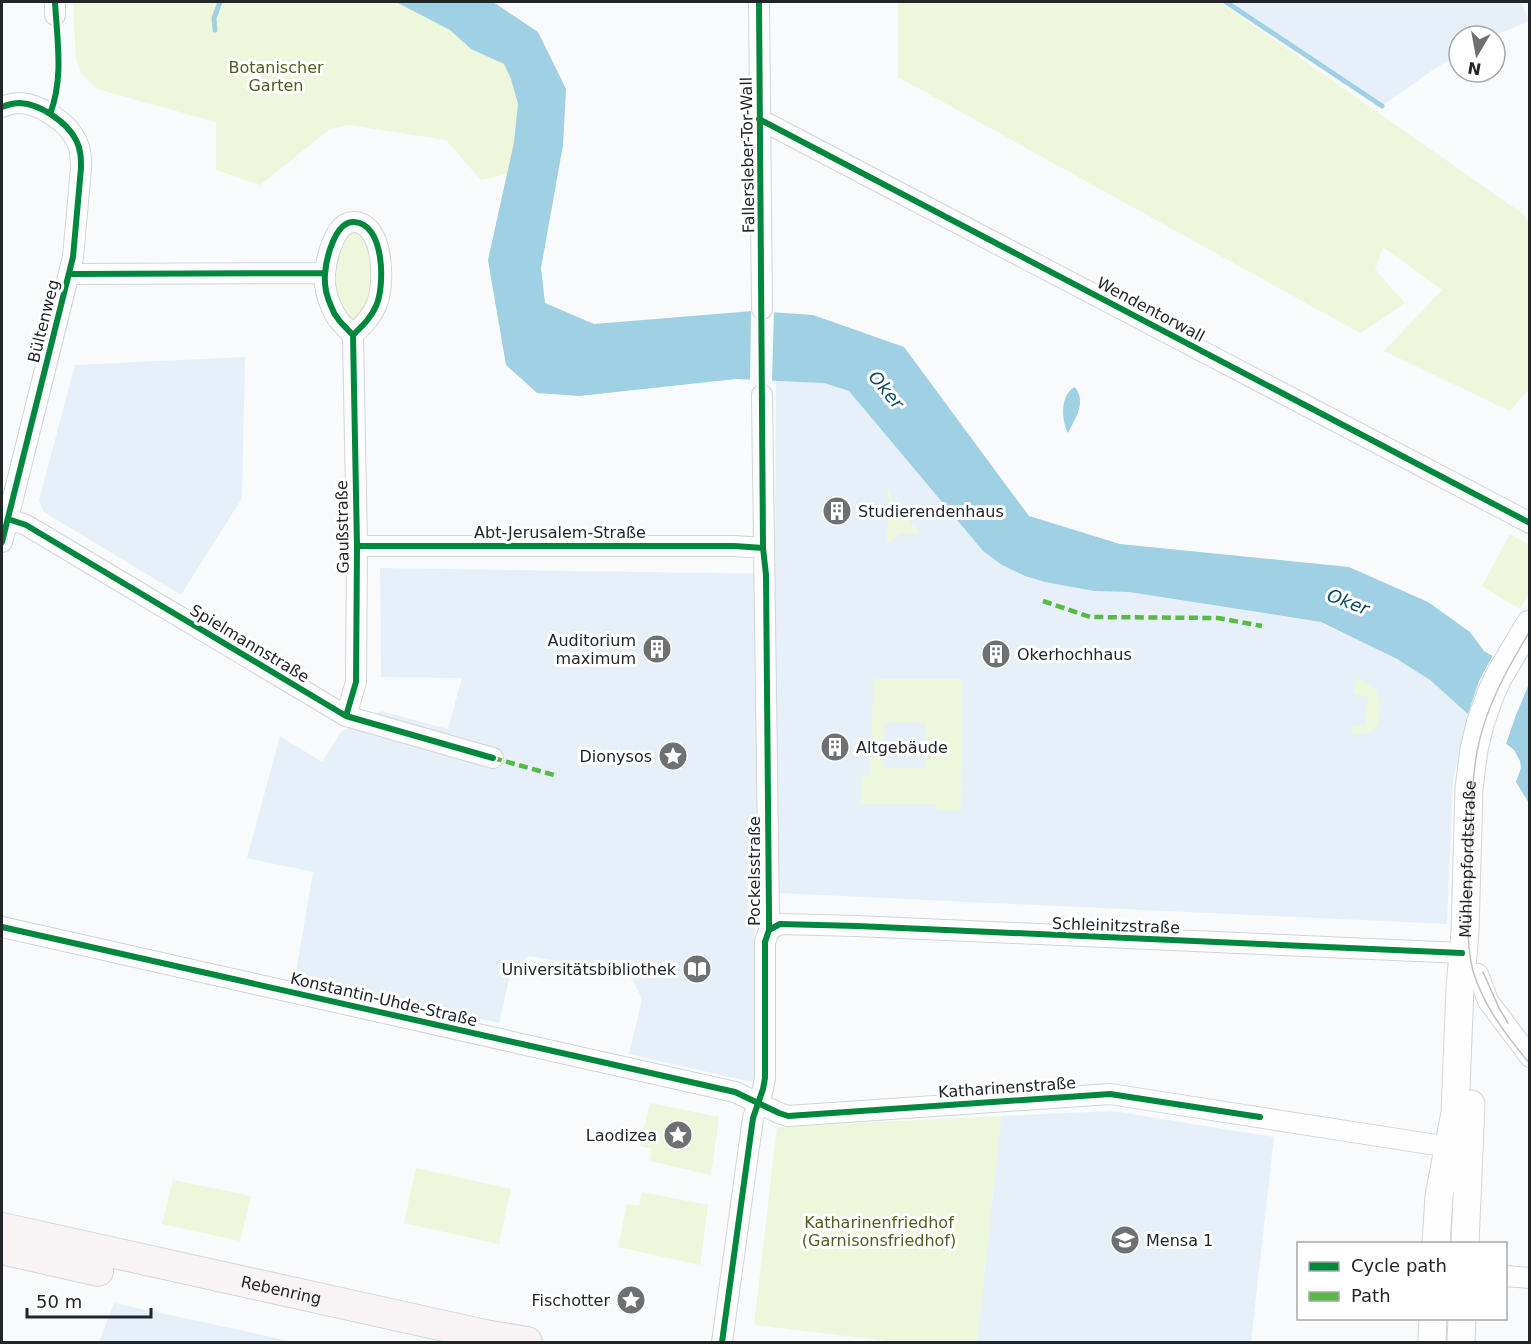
<svg xmlns="http://www.w3.org/2000/svg" width="1531" height="1344" font-family="'DejaVu Sans',sans-serif">
<style>
.built{fill:#e7f0f9}
.green{fill:#eef6db}
.water{fill:#9fd0e4}
.pier{fill:#f8fafc}
.lines{fill:none;stroke-linecap:round;stroke-linejoin:round}
.stream{stroke:#9fd0e4;stroke-width:5}
.street-casing{stroke:#d2d5d7;stroke-width:22}
.secondary-casing{stroke:#d2d5d7;stroke-width:29}
.primary-casing{stroke:#d5d6d7;stroke-width:32}
.street{stroke:#fefeff;stroke-width:20}
.secondary{stroke:#fefeff;stroke-width:27}
.primary{stroke:#f8f4f5;stroke-width:30}
.tram{stroke:#c1c1c1;stroke-width:1.5}
.quiet{stroke:#58b947;stroke-width:4.5;stroke-dasharray:9 4.5;stroke-linecap:butt}
.cycleway-casing{stroke:#fff;stroke-width:10}
.cycleway{stroke:#00873e;stroke-width:6}
.labels{text-anchor:middle;stroke-width:6;stroke-linejoin:round;paint-order:stroke}
.park-label{font-size:16px;fill:#525e1f;stroke:#fff}
.street-label{font-size:16px;fill:#232628;stroke:#fff}
.poi-label{font-size:16px;fill:#232628;stroke:#fff;text-anchor:end}
.water-label{font-size:18px;font-style:italic;fill:#114b5e;stroke:#fff}
</style>
<rect width="100%" height="100%" fill="#f8fafc"/>
<!-- built -->
<path class="built" d="M1226 2H1521L1529 21 1494 36H1459V55L1437 67 1382 106Z
M245 357 242 498 181 595 44 512 39 500 75 365Z
M776 380 824 383 849 391 983 551 1002 565 1025 576 1046 582 1094 591 1129 592 1320 622 1397 659 1430 680 1468 714 1453 780 1447 924 755 892V1083L629 1054 642 999 629 973 529 956 511 971 499 1023 295 978 313 872 247 858 280 736 322 762 341 732 381 711 448 729 462 678 381 677 380 568 775 574Z
M1112 1111 1274 1137 1251 1342H977L1001 1116Z
M114 1303 295 1342H99Z"/>
<!-- green -->
<path class="green" d="M73 2H396L450 30 471 49 504 64C510 76 517 90 518 104 520 125 512 153 507 174L481 180 446 140 349 125 330 129 260 185 216 170V122L97 89 81 73 76 59Z
M898 2H1220L1523 214 1530 225 1529 389 1510 411 1384 351 1442 290 1383 247 1375 270 1405 303 1360 333 898 77Z
M351 229 368 238 376 289 356 321C336 318 329 276 335 259 338 248 345 238 351 229Z
M888 488 895 507 899 506 904 517 908 516 912 526 916 525 919 533 900 534 887 544Z
M1510 534 1529 545V593L1520 609 1482 586Z
M873 679H962L961 811 937 810V804H861L862 776 870 775 871 753H883L884 768H925V723L884 722V740H872Z
M1357 679 1362 680 1377 691C1382 716 1383 735 1352 735L1353 725 1365 726 1368 696 1354 694Z
M650 1103 719 1117 711 1175 650 1161 652 1149 640 1146Z
M1001 1116 977 1342H898L754 1325 777 1127Z
M416 1168 511 1189 499 1244 404 1223Z
M173 1180 251 1196 240 1241 162 1224Z
M642 1192 708 1205 700 1265 618 1247 627 1204 639 1206Z"/>
<!-- water -->
<path class="water" d="M396 2H493L538 32 566 89 563 145 541 268 545 303 594 324 753 311 813 315 904 347 1029 516 1120 544 1349 567 1428 602 1470 632 1484 651 1529 678V803L1516 782 1521 768 1520 761 1514 750 1468 714 1430 680 1397 659 1321 622 1129 592 1094 591 1045 582 1025 576 1002 565 983 551 849 391 824 383 736 379 579 396 537 393 506 365 488 260 514 142 518 104 511 79 504 64 471 49 450 30Z
M1075 387C1087 403 1075 418 1068 433 1061 420 1060 394 1075 387Z"/>
<!-- pier -->
<path class="pier" d="M751 308 774 310 772 383H750Z
M1494 653 1530 674 1529 684 1516 715 1506 744 1468 714 1479 681Z"/>
<g class="lines">
<!-- stream -->
<path class="stream" d="M1226 2 1382 106
M215 30 214 18 220 2"/>
<!-- street casing -->
<g class="street-casing">
<path id="street" d="M55 2V15
M759 2 762 309
M2 107C7 105 14 103 20 103 40 104 67 122 76 140 81 149 81 159 81 168L73 257 2 542
M759 119 1530 523
M69 274 325 273
M8 519 26 525 346 716 493 758
M357 546H734L763 548
M346 716 356 682 357 546 353 335C362 326 371 318 376 306 385 287 385 223 354 222 335 221 326 259 325 274 324 285 327 297 331 306 335 318 344 326 353 335
M2 927 735 1092 779 1113 788 1116 1110 1094 1449 1147
M769 930 780 924 857 926 1462 953
M1478 974 1488 1001 1530 1057
M1506 1276 1530 1278
M722 1342 753 1118 763 1089 765 1078V942L769 930V917L762 395"/>
</g>
<!-- secondary casing -->
<g class="secondary-casing">
<g id="secondary">
<path id="s1" d="M1436 1244 1439 1196 1455 1113 1460 988 1465 932 1469 788 1474 750 1480 724 1491 693 1499 676 1530 624"/>
<path d="M1465 1244 1471 1104"/>
<path d="M1432 1342 1433 1318"/>
<path d="M1461 1342 1462 1318"/>
</g>
</g>
<!-- primary casing -->
<g class="primary-casing">
<g id="primary">
<path id="s2" d="M2 1228 485 1335 527 1342"/>
<path d="M2 1249 98 1271"/>
</g>
</g>
<!-- street -->
<use href="#street" class="street"/>
<!-- secondary -->
<use href="#secondary" class="secondary"/>
<!-- primary -->
<use href="#primary" class="primary"/>
<!-- tram -->
<path class="tram" d="M1530 631C1507 669 1485 708 1477 752 1470 792 1471 835 1470 875 1469 907 1465 940 1473 971 1484 1007 1506 1035 1530 1064
M1483 972 1499 1008 1508 1023"/>
<!-- quiet -->
<path class="quiet" d="M1043 601 1090 617 1218 618 1262 626
M493 758 554 775"/>
<!-- cycleway casing -->
<g class="cycleway-casing">
<path id="cycleway" d="M2 107C7 105 14 103 20 103 40 104 67 122 76 140 81 149 81 159 81 168L73 257 2 542
M50 114C64 78 57 40 55 2
M759 119 1530 523
M69 274 325 273
M8 519 26 525 346 716 493 758
M357 546H734L763 548
M346 716 356 682 357 546 353 335C362 326 371 318 376 306 385 287 385 223 354 222 335 221 326 259 325 274 324 285 327 297 331 306 335 318 344 326 353 335
M2 927 735 1092 779 1113 788 1116 1110 1094 1260 1117
M769 930 780 924 857 926 1462 953
M722 1342 753 1118 763 1089 765 1078V942L769 930V917L766 575 763 548 759 2"/>
</g>
<!-- cycleway -->
<use href="#cycleway" class="cycleway"/>
</g>
<!-- icons -->
<defs>
<g id="building-disc" transform="scale(1.5)"><circle r="9.5" fill="#6e7072" stroke="#fff"/><path d="M-4-6H4V6H1V3H-1V6H-4ZM-2.5-4.3h1.7v1.8h-1.7ZM.8-4.3h1.7v1.8H.8ZM-2.5-1h1.7V.8h-1.7ZM.8-1h1.7V.8H.8Z" fill="#fff"/></g>
<g id="sight-disc" transform="scale(1.5)"><circle r="9.5" fill="#6e7072" stroke="#fff"/><path d="M0-6L1.8-2.2L6-1.7L2.9 1.2L3.7 5.4L0 3.3L-3.7 5.4L-2.9 1.2L-6-1.7L-1.8-2.2Z" fill="#fff"/></g>
<g id="library-disc" transform="scale(1.5)"><circle r="9.5" fill="#6e7072" stroke="#fff"/><path d="M-6-4Q-3-5.5-.7-3.5V5Q-3 3-6 4ZM6-4Q3-5.5 .7-3.5V5Q3 3 6 4Z" fill="#fff"/></g>
<g id="university-disc" transform="scale(1.5)"><circle r="9.5" fill="#6e7072" stroke="#fff"/><path d="M0-5L7-2L0 1L-7-2ZM-4 1L0 2.5L4 1V4Q0 6-4 4Z" fill="#fff"/></g>
</defs>
<g fill-rule="evenodd">
<use href="#building-disc" x="837" y="511"/>
<use href="#building-disc" x="657" y="649"/>
<use href="#building-disc" x="996" y="654"/>
<use href="#building-disc" x="835" y="747"/>
<use href="#sight-disc" x="673" y="756"/>
<use href="#library-disc" x="697" y="969"/>
<use href="#sight-disc" x="678" y="1135"/>
<use href="#university-disc" x="1125" y="1240"/>
<use href="#sight-disc" x="631" y="1300"/>
</g>
<g class="labels">
<!-- park labels -->
<g class="park-label">
<text x="276" y="73">Botanischer<tspan x="276" dy="18">Garten</tspan></text>
<text x="879" y="1228">Katharinenfriedhof<tspan x="879" dy="18">(Garnisonsfriedhof)</tspan></text>
</g>
<!-- street labels -->
<g class="street-label">
<text transform="translate(747 155) rotate(-91)" y="6">Fallersleber-Tor-Wall</text>
<text transform="translate(1151 309) rotate(28)" y="6">Wendentorwall</text>
<text transform="translate(43 321) rotate(-76)" y="6">Bültenweg</text>
<text transform="translate(342 527) rotate(-91)" y="6">Gaußstraße</text>
<text x="560" y="538">Abt-Jerusalem-Straße</text>
<text transform="translate(250 643) rotate(31)" y="6">Spielmannstraße</text>
<text dy="6" stroke="none"><textPath href="#s1" startOffset="387">Mühlenpfordtstraße</textPath></text>
<text transform="translate(754 871) rotate(-90)" y="6">Pockelsstraße</text>
<text transform="translate(1116 925) rotate(2)" y="6">Schleinitzstraße</text>
<text transform="translate(384 999) rotate(13)" y="6">Konstantin-Uhde-Straße</text>
<text transform="translate(1007 1087) rotate(-4)" y="6">Katharinenstraße</text>
<text dy="6" stroke="none"><textPath href="#s2" startOffset="286">Rebenring</textPath></text>
</g>
<!-- poi labels -->
<g class="poi-label">
<text x="858" y="517" text-anchor="start">Studierendenhaus</text>
<text x="636" y="646">Auditorium<tspan x="636" dy="18">maximum</tspan></text>
<text x="1017" y="660" text-anchor="start">Okerhochhaus</text>
<text x="856" y="753" text-anchor="start">Altgebäude</text>
<text x="652" y="762">Dionysos</text>
<text x="676" y="975">Universitätsbibliothek</text>
<text x="657" y="1141">Laodizea</text>
<text x="1146" y="1246" text-anchor="start">Mensa 1</text>
<text x="610" y="1306">Fischotter</text>
</g>
<!-- water labels -->
<g class="water-label">
<text transform="translate(886 390) rotate(50)" y="6">Oker</text>
<text transform="translate(1348 602) rotate(21)" y="6">Oker</text>
</g>
</g>
<!-- border -->
<rect width="1531" height="1344" fill="none" stroke="#232628" stroke-width="6"/>
<!-- legend -->
<rect x="1297" y="1242" width="210" height="78" fill="#ffffff" stroke="#a7a8a9" stroke-width="1.5"/>
<rect x="1309" y="1262" width="30" height="9" fill="#00873e" stroke="#a7a8a9" stroke-width="1.5"/>
<text x="1351" y="1272" font-size="18" fill="#232628">Cycle path</text>
<rect x="1309" y="1292" width="30" height="9" fill="#58b947" stroke="#a7a8a9" stroke-width="1.5"/>
<text x="1351" y="1302" font-size="18" fill="#232628">Path</text>
<!-- north arrow -->
<g transform="translate(1477 54) rotate(190)"><circle r="28" fill="#ffffff" stroke="#a7a8a9" stroke-width="1.5"/>
<path d="M0-4.5L10 22L0 15L-10 22Z" fill="#6e7072"/>
<text y="-9" font-size="16" font-weight="bold" text-anchor="middle" fill="#232628">N</text>
</g>
<!-- scale -->
<path d="M27 1308v9h124v-9" fill="none" stroke="#232628" stroke-width="3"/>
<text x="36" y="1308" font-size="18" fill="#232628" stroke="#ffffff" stroke-width="4.5" paint-order="stroke">50 m</text>
</svg>
